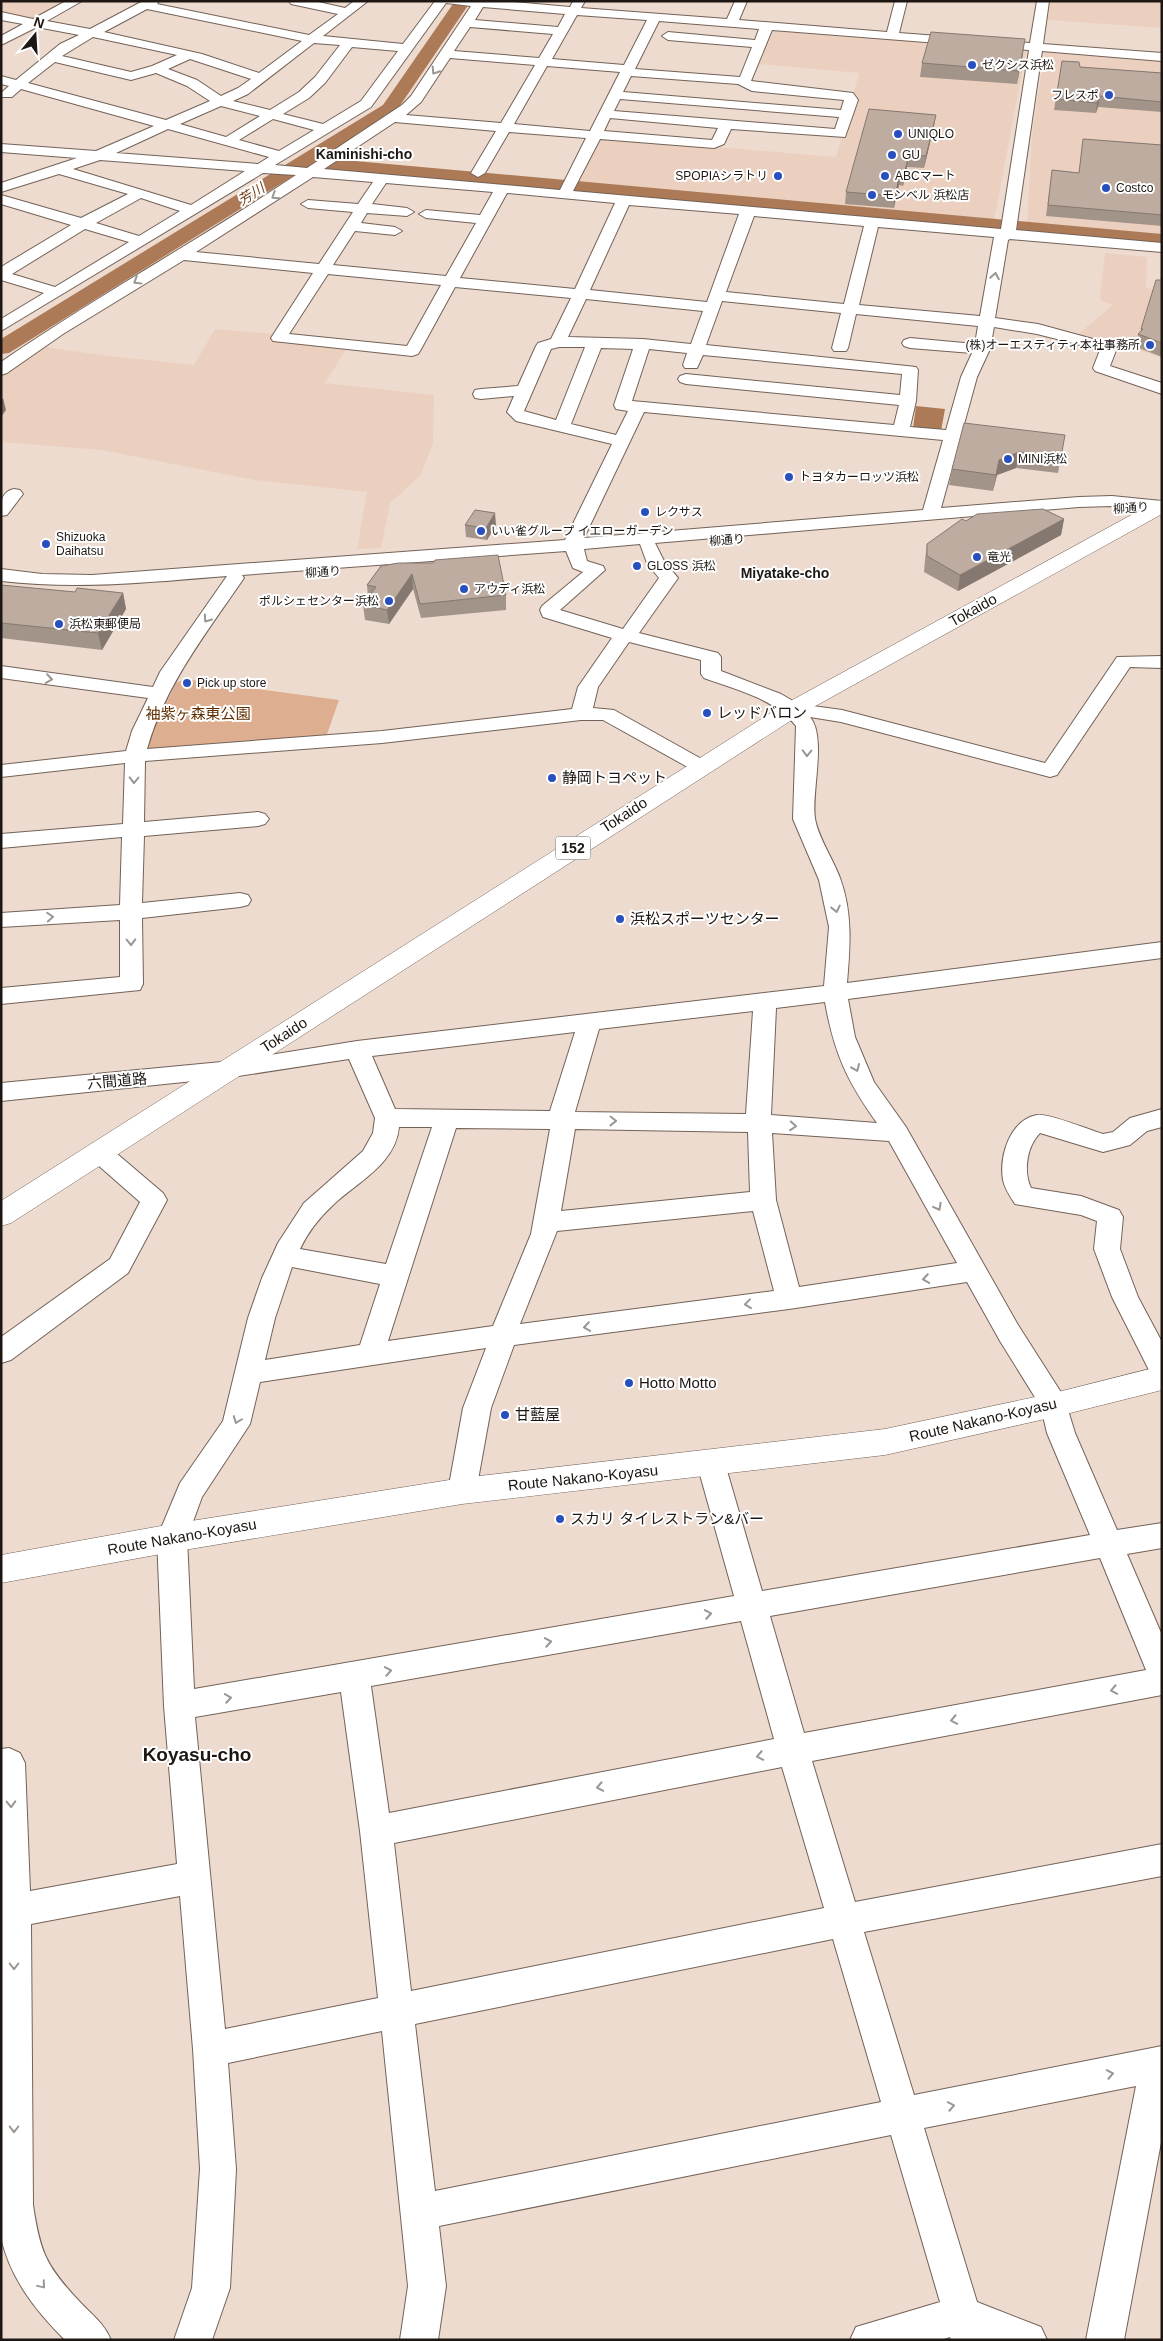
<svg xmlns="http://www.w3.org/2000/svg" width="1163" height="2341" font-family="Arial,'Noto Sans JP',sans-serif">
<style>
.built{fill:#ebd0bf}
.green{fill:#ddaf90}
.water{fill:#ad7a57}
.lines{fill:none;stroke-linecap:round;stroke-linejoin:round}
.river{fill:#ad7a57;fill-rule:evenodd}
.minor-casing{stroke:#736257;stroke-width:2}
.major-casing{stroke:#736257;stroke-width:1}
.highway-casing{stroke:#736257;stroke-width:1}
.minor{fill:#fff;fill-rule:evenodd}
.major{fill:#fff;fill-rule:evenodd}
.highway{fill:#fff;fill-rule:evenodd}
.wall{fill:#a3948a}
.shaded-wall{fill:#857870}
.building{fill:#beaca0;stroke:#857870}
.oneway{stroke:#999694}
.poi-dot{fill:#284fbe;stroke:#fff;stroke-width:2}
.labels{text-anchor:middle;stroke-width:4;stroke-linejoin:round;paint-order:stroke}
.far-poi-label{font-size:12px;fill:#1d1612;stroke:#fff;text-anchor:start}
.far-street-label{font-size:12px;fill:#1d1612;stroke:#fff}
.far-neighbourhood-label{font-size:14px;font-weight:bold;fill:#1d1612;stroke:#fff}
.far-water-label{font-size:14px;font-style:italic;fill:#733f17;stroke:#fff}
.shield{fill:#fff;stroke:#615c59;stroke-width:1}
.shield-label{font-size:14px;font-weight:bold;fill:#1d1612}
.street-label{font-size:15px;fill:#1d1612;stroke:#fff}
.poi-label{font-size:15px;fill:#1d1612;stroke:#fff;text-anchor:start}
.park-label{font-size:15px;fill:#5f2d00;stroke:#fff}
.near-neighbourhood-label{font-size:19px;font-weight:bold;fill:#1d1612;stroke:#fff}
</style>
<rect width="100%" height="100%" fill="#eedbcf"/>
<!-- built -->
<path class="built" d="M1 1H68L36 20 1 14Z
M1050 1H1162V28L1048 20Z
M774 31 1026 51 994 221 577 184 600 137 836 157 859 73 759 64Z
M1045 50 1162 59V236L1027 225 1032 135Z
M1105 253 1147 257 1146 288 1162 290V358L1133 348 1135 343 1119 341 1113 347 1076 336 1113 305 1102 301 1100 298Z
M215 329 273 334 271 340 347 348 325 383 434 395 433 444 420 476 390 503 381 548 357 549 367 492 254 480 102 450 1 442V374L44 347 110 356 194 365Z"/>
<!-- green -->
<path class="green" d="M185 679 339 700 326 737 150 751 145 747 176 683Z"/>
<!-- water -->
<path class="water" d="M916 406 945 409 941 431 913 428Z"/>
<g class="lines">
<!-- river -->
<path class="river" d="M455 1H471L395 113 322 158 1162 234V246L306 168 9 353 1 354V339L383 105Z"/>
<!-- minor casing -->
<g class="minor-casing">
<path id="minor" d="M66 1H82L47 21 90 29 143 1H159L157 4 309 35 338 14 291 4 289 1H314L345 8 354 1H368L323 36 403 44 435 1H501L570 7 573 1H585L581 8 727 19 735 1H747L739 20 887 32 895 1H907L899 33 1030 43 1037 1H1049L1043 44 1162 53V61L1042 51 1016 230 1162 243V252L1010 239 1008 240 995 318 1038 324 1115 345 1117 348 1110 366 1162 383V394L1095 371 1093 368 1100 350 1037 334 994 327 990 349 977 377 941 508 1079 497 1112 496 1162 501V511L1112 506 1079 507 655 543 664 561 678 578 639 633 718 653 721 657V671L781 694 798 704 842 710 1045 763 1117 657 1162 656V668L1130 667 1057 775 1050 777 841 722 810 717C827 737 811 793 815 818 817 835 834 861 840 878 853 913 850 948 847 983L1162 942V958L848 999 855 1037 874 1082 906 1127 1018 1325 1064 1397 1075 1433 1117 1530 1162 1523V1548L1127 1554 1162 1635V1695L812 1761 855 1902 1162 1844V1876L864 1932 914 2095 1162 2046V2137L1124 2340H1086L1136 2086 924 2128 977 2302 1041 2327 1047 2340H951L950 2337 941 2340H850L856 2327 940 2302 891 2135 439 2226 446 2286 438 2340H400L408 2286 382 2031 228 2063 236 2169 230 2288 212 2340H174L192 2288 200 2169 193 2049 180 1896 31 1924 33 2205C40 2252 46 2266 79 2301 91 2314 104 2323 111 2340H65C35 2310 10 2278 1 2237V1749L9 1748 20 1753 25 1763 30 1891 177 1864 164 1706 157 1538 180 1483 223 1421 248 1318 262 1278 278 1243 304 1203 363 1151 373 1133 375 1118 349 1059 232 1077 1 1101V1083L232 1061 357 1041 824 986 829 927 819 880 793 819 796 726C774 698 736 690 704 678L701 674V660L629 642 598 687 593 708 614 710 707 762 710 766 707 770 700 772 693 770 603 720H581L382 743 145 761 144 822 258 812 265 814 269 819 265 824 258 826 144 836 142 903 240 893 248 895 251 900 248 905 240 907 142 918 143 984 140 990 1 1004V988L120 977V920L1 927V913L120 905 122 837 1 848V834L123 824 125 763 1 777V765L126 751 132 731 148 698 1 678V666L153 687 160 672 227 576C149 582 79 590 1 581V569L42 574 92 575 565 540 612 444 516 421 507 412 514 396 481 399 475 398 473 394 475 390 481 389 518 386 536 346 538 343 551 339 571 298 455 287 420 351 418 354 412 356 273 341 271 338 313 273 184 260 63 334 7 373 1 375V362C97 296 199 240 296 175L263 173 1 331V319L44 293 1 280V267L71 225 1 204V195L81 218 128 194 59 174 1 192V183L77 158 1 152V144L96 151 154 126 21 89 12 97H2L1 93 9 86 1 84V76L16 80 60 44 79 35 37 27 1 45V36L23 24 1 20V12L33 19ZM446 3 471 6 411 96 402 105 307 168 275 165 371 107ZM483 7 565 14 558 27 475 20ZM147 9 302 41 259 73 202 54 104 32ZM577 15 647 20 624 65 552 59ZM659 21 759 29 755 40 668 32 662 36 668 40 752 47 740 77 635 69ZM470 27 553 34 539 58 454 51ZM772 30 1029 50 1001 229 573 191 600 139 714 148 724 144 731 129 845 137 858 100 853 93 751 81ZM93 37 177 55 152 66 131 72 62 56ZM314 43 340 45 315 77 299 92 270 110 233 101 248 94ZM352 47 398 51 361 101 323 124 283 114 309 98 325 83ZM450 58 535 65 501 123 406 115 421 102ZM190 59 251 79 238 88 221 96 197 80 168 69ZM55 62 131 80 156 73 187 86 210 101 166 120 28 83ZM547 66 620 72 590 131 514 124ZM631 76 738 84 752 91 844 100 841 110 623 92ZM620 99 839 117 835 129 614 111ZM221 106 260 116 226 137 180 124ZM610 118 718 128 712 140 604 131ZM273 119 314 130 279 151 239 140ZM395 122 496 131 471 173 478 177 485 173 509 132 586 138 560 190 324 169ZM168 129 269 157 258 164 116 153ZM100 160 245 171 191 205 73 169ZM313 177 373 182 358 204 308 200 301 204 308 208 353 212 319 264 196 252ZM386 183 493 192 480 215 426 210 419 214 426 218 476 223 446 276 333 265 355 231 395 235 402 231 395 227 361 223 367 213 407 216 414 212 407 208 372 204ZM507 193 615 203 575 289 460 278ZM141 198 180 211 139 236 96 223ZM629 205 739 214 707 302 590 290ZM754 216 864 226 844 304 726 292ZM878 227 994 237 980 316 859 305ZM85 229 129 242 55 287 12 274ZM328 274 441 285 407 346 289 334ZM586 299 703 311 691 344 643 339 568 337ZM722 301 841 313 832 348 834 351H846L848 348 856 314 978 326 975 344 910 338 904 340 902 343 904 346 910 348 972 353 961 377 946 430 910 427 916 401 918 370 916 367 706 345ZM559 347H585L556 420 524 411 551 349ZM601 348 633 349 614 405 616 409 628 411 616 435 571 424ZM649 349 687 353 683 365 685 368H697L703 355 902 374 900 395 686 374 680 376 678 379 680 382 686 384 899 405 894 425 632 401ZM644 412 943 440 923 510 584 538ZM640 544 647 563 659 578 623 629 560 610 605 570 603 566 587 561 584 549ZM566 551 573 568 583 572 542 606 540 610 543 617 612 638 578 687 572 709 382 731 147 749C165 685 207 632 244 578L242 575ZM825 1002C834 1053 847 1081 877 1123L771 1115 776 1008ZM753 1011 746 1114 575 1112 599 1029ZM575 1032 550 1111 395 1109 372 1056ZM399 1127H432L386 1264 300 1249C308 1232 319 1218 333 1205 356 1183 396 1164 399 1127ZM456 1128 550 1129 531 1234 493 1326 388 1341ZM575 1129 748 1132 750 1192 561 1211ZM772 1133 889 1141 957 1263 799 1287 776 1200ZM753 1211 774 1291 520 1324 557 1231ZM292 1267 380 1284 360 1345 265 1360 275 1318ZM967 1282 1000 1341 1041 1407 1047 1433 1090 1535 762 1591 725 1464 721 1456 711 1452 701 1456 697 1464 734 1596 194 1689 187 1538 202 1497 250 1424 260 1382 486 1348 463 1408 448 1491 452 1500 462 1503 472 1500 476 1491 491 1408 514 1345 789 1309ZM1100 1558 1146 1670 804 1733 770 1616ZM741 1621 774 1739 389 1813 371 1686ZM341 1692 360 1831 378 1998 225 2029 195 1717ZM782 1767 824 1908 411 1991 394 1843ZM833 1939 881 2102 435 2191 415 2024Z
M14 489 20 490 23 494 7 515 1 516C1 504 0 492 14 489Z
M1162 1109V1127L1147 1131 1130 1145 1103 1152 1040 1133C1027 1146 1023 1171 1031 1188L1081 1196 1119 1210 1123 1217 1120 1249 1138 1297 1162 1342V1379L1152 1376 1112 1297 1094 1249 1097 1221 1081 1215 1015 1204C1010 1196 1005 1189 1003 1180 999 1156 1010 1120 1037 1115 1049 1113 1089 1130 1103 1134L1113 1132 1130 1118Z
M100 1144 109 1147 163 1193 167 1200 128 1273 11 1360 1 1363V1337L110 1259 140 1202 91 1159 88 1153 91 1147Z"/>
</g>
<!-- major casing -->
<g class="major-casing">
<path id="major" d="M1162 1366V1390L1054 1417 885 1455 462 1504 172 1552 1 1583V1555L172 1524 462 1478 885 1429 1054 1393Z"/>
</g>
<!-- highway casing -->
<g class="highway-casing">
<path id="highway" d="M1162 500V514L801 714 11 1223 1 1226V1201L785 704 1155 502Z"/>
</g>
<!-- minor -->
<use href="#minor" class="minor"/>
<!-- major -->
<use href="#major" class="major"/>
<!-- highway -->
<use href="#highway" class="highway"/>
</g>
<!-- wall -->
<path class="wall" d="M1023 53 1017 84 920 77 922 63Z
M1062 61 1080 67 1162 73V112L1098 107 1096 113 1054 110Z
M934 126 924 168 907 167 903 186 899 185 894 208 845 204 846 192Z
M1083 139 1162 145V226L1046 216 1052 170 1079 173Z
M1162 280V357L1136 347 1138 334 1140 333 1141 329Z
M1065 435 1058 473 1016 468 997 475 993 491 949 485 952 469Z
M1064 519 1061 535 958 591 924 572 925 560 927 544 966 521Z
M465 525H496L487 540 466 537Z
M381 566 506 595V610L421 618 413 589 389 624 365 620 363 605 368 597 367 585Z
M1 585 75 592 123 593 126 609 102 650 1 638Z"/>
<!-- shaded-wall -->
<path class="shaded-wall" d="M1025 39 1023 53 1017 84 1019 71Z
M1100 96 1098 107 1096 113 1097 103Z
M936 115 934 126 924 168 926 156Z
M909 155 907 167 903 186 904 174Z
M900 173 899 185 894 208 895 196Z
M3 398 6 410 1 417V401Z
M1019 452 1016 468 997 475 993 491 996 475 999 460Z
M495 513 496 525 487 540 486 528Z
M1064 519 1061 535 958 591 960 575Z
M412 574 413 589 389 624 387 610Z
M123 593 126 609 102 650 98 633Z"/>
<!-- building -->
<path class="building" d="M931 32 1025 39 1019 71 922 63Z
M1062 61 1079 62 1080 67 1162 73V102L1100 96 1097 103 1056 99Z
M869 109 936 115 926 156 909 155 904 174 900 173 895 196 846 192Z
M1083 139 1162 145V215L1048 205 1052 170 1079 173Z
M1156 280H1162V343L1138 334 1143 329H1141Z
M964 423 1065 435 1061 457 1019 452 999 460 996 475 952 469Z
M1043 509 1064 519 960 575 927 556V544L962 519 966 521 977 514Z
M475 510 495 513 486 528 465 525Z
M498 555 506 595 420 604 412 574 387 610 363 605 376 587 367 585 381 566 399 563H433L435 560Z
M1 585 75 592 77 588 123 593 98 633 1 623Z"/>
<!-- one-way arrows -->
<defs><path id="oneway-chevron" d="M-2-3.5L2.5 0L-2 3.5" fill="none" stroke-width="1.6" stroke-linecap="round" stroke-linejoin="round" transform="scale(1.25)"/></defs>
<g class="oneway">
<use href="#oneway-chevron" transform="translate(435 71) rotate(123)"/>
<use href="#oneway-chevron" transform="translate(275 196) rotate(147)"/>
<use href="#oneway-chevron" transform="translate(995 276) rotate(-80)"/>
<use href="#oneway-chevron" transform="translate(137 281) rotate(148)"/>
<use href="#oneway-chevron" transform="translate(207 619) rotate(125)"/>
<use href="#oneway-chevron" transform="translate(49 679) rotate(8)"/>
<use href="#oneway-chevron" transform="translate(807 753) rotate(91)"/>
<use href="#oneway-chevron" transform="translate(134 780) rotate(91)"/>
<use href="#oneway-chevron" transform="translate(836 909) rotate(78)"/>
<use href="#oneway-chevron" transform="translate(50 917) rotate(-4)"/>
<use href="#oneway-chevron" transform="translate(131 942) rotate(89)"/>
<use href="#oneway-chevron" transform="translate(856 1068) rotate(67)"/>
<use href="#oneway-chevron" transform="translate(613 1121) rotate(1)"/>
<use href="#oneway-chevron" transform="translate(793 1126) rotate(4)"/>
<use href="#oneway-chevron" transform="translate(938 1207) rotate(61)"/>
<use href="#oneway-chevron" transform="translate(926 1279) rotate(171)"/>
<use href="#oneway-chevron" transform="translate(748 1304) rotate(173)"/>
<use href="#oneway-chevron" transform="translate(587 1327) rotate(172)"/>
<use href="#oneway-chevron" transform="translate(237 1420) rotate(111)"/>
<use href="#oneway-chevron" transform="translate(708 1614) rotate(-10)"/>
<use href="#oneway-chevron" transform="translate(548 1642) rotate(-10)"/>
<use href="#oneway-chevron" transform="translate(388 1671) rotate(-10)"/>
<use href="#oneway-chevron" transform="translate(1114 1690) rotate(169)"/>
<use href="#oneway-chevron" transform="translate(228 1698) rotate(-9)"/>
<use href="#oneway-chevron" transform="translate(954 1720) rotate(169)"/>
<use href="#oneway-chevron" transform="translate(760 1756) rotate(169)"/>
<use href="#oneway-chevron" transform="translate(600 1787) rotate(169)"/>
<use href="#oneway-chevron" transform="translate(11 1804) rotate(88)"/>
<use href="#oneway-chevron" transform="translate(14 1966) rotate(90)"/>
<use href="#oneway-chevron" transform="translate(1110 2074) rotate(-11)"/>
<use href="#oneway-chevron" transform="translate(951 2106) rotate(-11)"/>
<use href="#oneway-chevron" transform="translate(14 2129) rotate(90)"/>
<use href="#oneway-chevron" transform="translate(42 2285) rotate(50)"/>
</g>
<!-- markers -->
<g class="poi-dot">
<circle cx="972" cy="65" r="5"/>
<circle cx="1109" cy="95" r="5"/>
<circle cx="898" cy="134" r="5"/>
<circle cx="892" cy="155" r="5"/>
<circle cx="778" cy="176" r="5"/>
<circle cx="885" cy="176" r="5"/>
<circle cx="1106" cy="188" r="5"/>
<circle cx="872" cy="195" r="5"/>
<circle cx="1150" cy="345" r="5"/>
<circle cx="1008" cy="459" r="5"/>
<circle cx="789" cy="477" r="5"/>
<circle cx="645" cy="512" r="5"/>
<circle cx="481" cy="531" r="5"/>
<circle cx="46" cy="544" r="5"/>
<circle cx="977" cy="557" r="5"/>
<circle cx="637" cy="566" r="5"/>
<circle cx="464" cy="589" r="5"/>
<circle cx="389" cy="601" r="5"/>
<circle cx="59" cy="624" r="5"/>
<circle cx="187" cy="683" r="5"/>
<circle cx="707" cy="713" r="5"/>
<circle cx="552" cy="778" r="5"/>
<circle cx="620" cy="919" r="5"/>
<circle cx="629" cy="1383" r="5"/>
<circle cx="505" cy="1415" r="5"/>
<circle cx="560" cy="1519" r="5"/>
</g>
<g class="labels">
<!-- far-poi labels -->
<g class="far-poi-label">
<text x="982" y="69">ゼクシス浜松</text>
<text x="1099" y="99" text-anchor="end">フレスポ</text>
<text x="908" y="138">UNIQLO</text>
<text x="902" y="159">GU</text>
<text x="768" y="180" text-anchor="end">SPOPIAシラトリ</text>
<text x="895" y="180">ABCマート</text>
<text x="1116" y="192">Costco</text>
<text x="882" y="199">モンベル 浜松店</text>
<text x="1140" y="349" text-anchor="end">(株)オーエスティティ本社事務所</text>
<text x="1018" y="463">MINI浜松</text>
<text x="799" y="481">トヨタカーロッツ浜松</text>
<text x="655" y="516">レクサス</text>
<text x="491" y="535">いい雀グループ イエローガーデン</text>
<text x="56" y="541">Shizuoka<tspan x="56" dy="14">Daihatsu</tspan></text>
<text x="987" y="561">竜光</text>
<text x="647" y="570">GLOSS 浜松</text>
<text x="474" y="593">アウディ浜松</text>
<text x="379" y="605" text-anchor="end">ポルシェセンター浜松</text>
<text x="69" y="628">浜松東郵便局</text>
<text x="197" y="687">Pick up store</text>
</g>
<!-- far-street labels -->
<g class="far-street-label">
<text transform="translate(1131 508) rotate(-4)" y="4">柳通り</text>
<text transform="translate(727 540) rotate(-5)" y="4">柳通り</text>
<text transform="translate(323 572) rotate(-4)" y="4">柳通り</text>
</g>
<!-- far-neighbourhood labels -->
<g class="far-neighbourhood-label">
<text x="364" y="159">Kaminishi-cho</text>
<text x="785" y="578">Miyatake-cho</text>
</g>
<!-- far-water labels -->
<g class="far-water-label">
<text transform="translate(251 194) rotate(-32)" y="5">芳川</text>
</g>
<!-- shield labels -->
<rect class="shield" x="555.5" y="836.5" width="35" height="23" rx="4"/>
<g class="shield-label">
<text x="573" y="853">152</text>
</g>
<!-- street labels -->
<g class="street-label">
<text transform="translate(973 610) rotate(-29)" y="5">Tokaido</text>
<text transform="translate(624 815) rotate(-33)" y="5">Tokaido</text>
<text transform="translate(284 1035) rotate(-33)" y="5">Tokaido</text>
<text transform="translate(117 1081) rotate(-5)" y="5">六間道路</text>
<text transform="translate(983 1420) rotate(-13)" y="5">Route Nakano-Koyasu</text>
<text transform="translate(583 1478) rotate(-6)" y="5">Route Nakano-Koyasu</text>
<text transform="translate(182 1537) rotate(-10)" y="5">Route Nakano-Koyasu</text>
</g>
<!-- poi labels -->
<g class="poi-label">
<text x="717" y="718">レッドバロン</text>
<text x="562" y="783">静岡トヨペット</text>
<text x="630" y="924">浜松スポーツセンター</text>
<text x="639" y="1388">Hotto Motto</text>
<text x="515" y="1420">甘藍屋</text>
<text x="570" y="1524">スカリ タイレストラン&amp;バー</text>
</g>
<!-- park labels -->
<g class="park-label">
<text x="198" y="719">袖紫ヶ森東公園</text>
</g>
<!-- near-neighbourhood labels -->
<g class="near-neighbourhood-label">
<text x="197" y="1761">Koyasu-cho</text>
</g>
</g>
<!-- border -->
<rect width="1163" height="2341" fill="none" stroke="#1d1612" stroke-width="5"/>
<!-- north arrow -->
<g transform="translate(35 35) rotate(18)" stroke="#ffffff" stroke-width="4" paint-order="stroke">
<path d="M0-4L9 19L0 12L-9 19Z" fill="#1d1612"/>
<text y="-8" font-size="14" font-weight="bold" text-anchor="middle" fill="#1d1612">N</text>
</g>
</svg>
